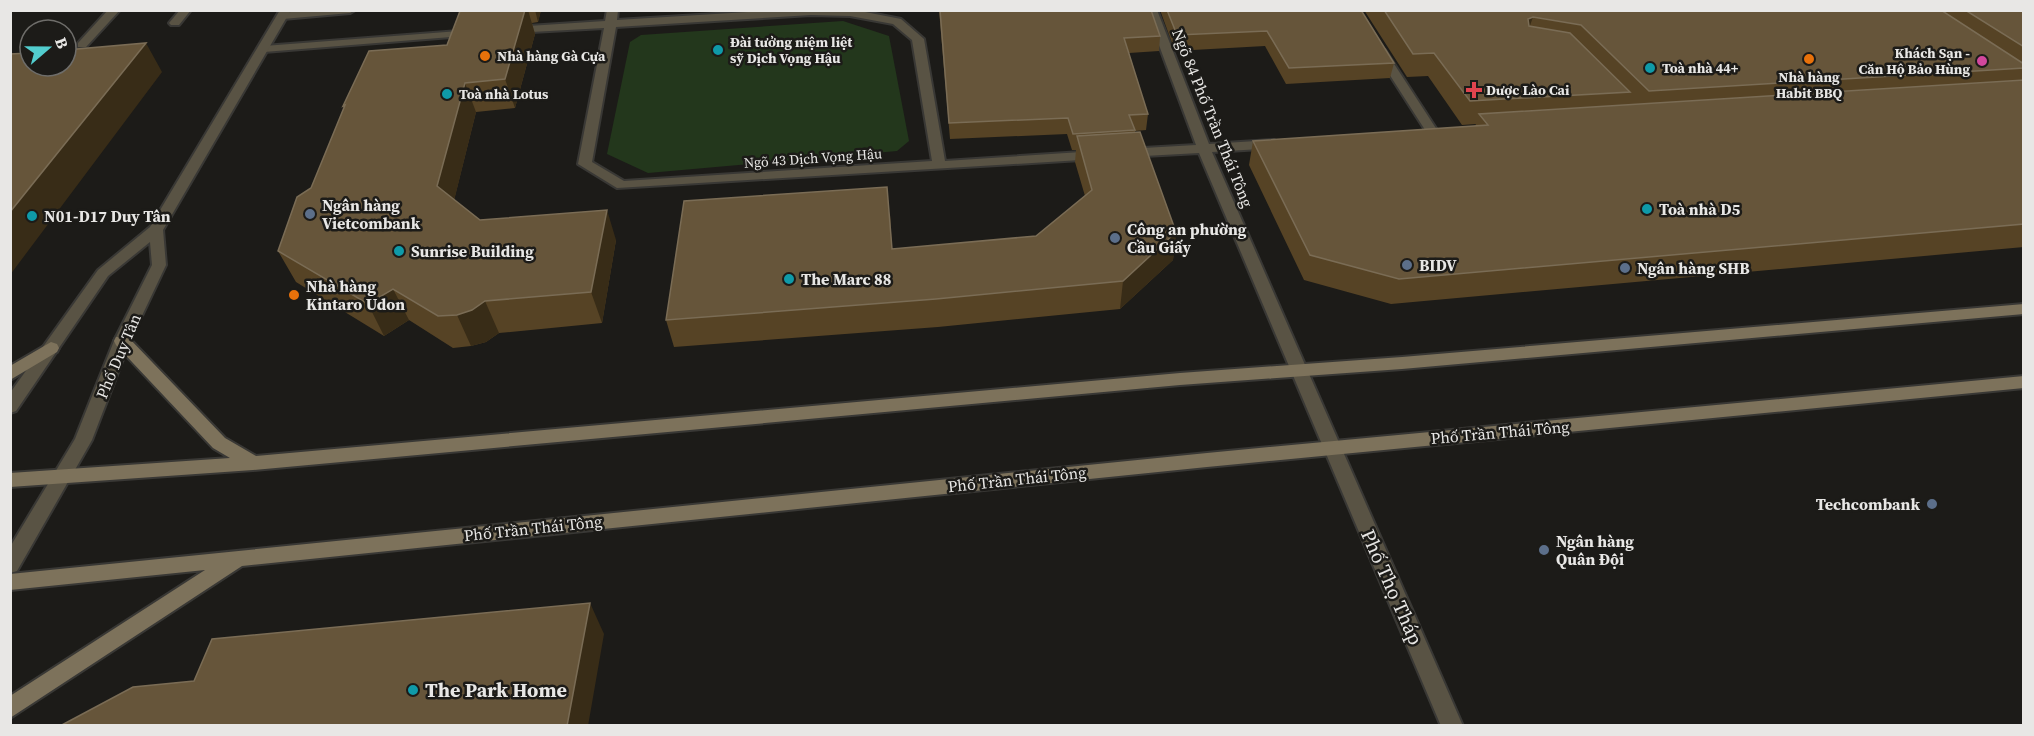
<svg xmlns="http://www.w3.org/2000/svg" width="2034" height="736" font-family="'Source Serif 4',serif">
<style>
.green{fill:#23371c}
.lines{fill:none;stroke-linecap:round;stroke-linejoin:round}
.service-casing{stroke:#393835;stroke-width:4}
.minor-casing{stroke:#393835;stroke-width:4}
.tertiary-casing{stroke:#393835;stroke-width:4}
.secondary-casing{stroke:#393835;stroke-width:4}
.service{fill:#595344;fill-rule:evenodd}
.minor{fill:#595344;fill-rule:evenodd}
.tertiary{fill:#595344;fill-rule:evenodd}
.secondary{fill:#7d725b;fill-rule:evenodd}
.wall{fill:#564325}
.shaded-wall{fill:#382c17}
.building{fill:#66553a;stroke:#7a6c55;stroke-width:1.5}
.culture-dot{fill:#0f9aa8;stroke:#1c1b18;stroke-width:2}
.food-dot{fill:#e8710a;stroke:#1c1b18;stroke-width:2}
.hotel-dot{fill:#d1479c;stroke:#1c1b18;stroke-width:2}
.health-dot{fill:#e0444e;stroke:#1c1b18;stroke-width:2}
.service-dot{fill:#5c6f8a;stroke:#1c1b18;stroke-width:2}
.labels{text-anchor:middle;stroke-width:5;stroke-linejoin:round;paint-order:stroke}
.far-poi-label{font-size:14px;font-weight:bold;fill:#e8e7e5;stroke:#1c1b18;text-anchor:start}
.far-street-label{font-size:14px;fill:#e8e7e5;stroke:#1c1b18}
.street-label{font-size:16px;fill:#e8e7e5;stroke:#1c1b18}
.poi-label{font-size:16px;font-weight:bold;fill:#e8e7e5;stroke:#1c1b18;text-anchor:start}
.near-street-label{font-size:20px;fill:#e8e7e5;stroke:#1c1b18}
.near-poi-label{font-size:20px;font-weight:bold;fill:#e8e7e5;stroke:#1c1b18;text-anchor:start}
</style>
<rect width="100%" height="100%" fill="#1c1b18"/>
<!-- green -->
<path class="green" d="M843 21 889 36 909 141 897 151 648 173 607 154 630 42 641 35Z"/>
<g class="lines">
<!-- service casing -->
<g class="service-casing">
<path id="service" d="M108 10H120L86 47H78V43Z
M180 10H191L179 25H171L169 23Z
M307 10H355L350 13 283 19 277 16 283 13Z"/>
</g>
<!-- minor casing -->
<g class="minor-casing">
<path id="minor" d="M607 10H618L617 20 781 10H855L901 19 924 39 945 161 1097 151 1104 155 1097 159 617 188 578 164 604 28 513 33 507 30 513 27 605 21ZM811 15 850 16 893 24 912 40 932 161 624 181 592 162 616 27Z
M1146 10H1157L1209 144 1274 140 1281 144 1274 148 1212 152 1463 726H1441L1199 153 1126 157 1119 153 1126 149 1196 145Z
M472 30 478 33 476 35 264 52 258 49 264 46Z
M1381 48 1385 50 1439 133 1438 136H1428L1427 133 1375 52Z"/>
</g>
<!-- tertiary casing -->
<g class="tertiary-casing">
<path id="tertiary" d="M280 10H291L163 230 166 265 130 341 92 440 17 571 10 573V547L75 439 114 341 152 265 150 242 108 276 16 411 10 413V393L98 270 150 227Z"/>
</g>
<!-- secondary casing -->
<g class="secondary-casing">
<path id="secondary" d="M2024 304V314L1402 369 1180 385 253 470 10 487V473L230 458 213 448 116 345 114 341 116 337H128L225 438 256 456 1180 373 1402 357Z
M51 342 57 344 59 348 57 352 10 380V366Z
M2024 376V388L1207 467 242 566 10 718V696L205 570 10 590V574L1207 453Z"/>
</g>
<!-- service -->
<use href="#service" class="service"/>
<!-- minor -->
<use href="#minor" class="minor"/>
<!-- tertiary -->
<use href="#tertiary" class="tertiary"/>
<!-- secondary -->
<use href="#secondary" class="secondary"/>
</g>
<!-- wall -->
<path class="wall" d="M541 10 538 22 532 23 535 34 515 108 476 112 454 200 480 220 616 240 602 323 499 333 486 342 471 346 453 348 409 320 384 336 296 282 278 251 311 188 344 108 343 106 447 45 460 11Z
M939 10H1151L1160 36 1159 51 1129 53 1148 114 1146 130 1135 131V132L1176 232 1173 260 1120 309 938 327 674 347 666 320 890 214 892 249 1036 236 1085 196 1075 162 1076 150H1072L1067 134 950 139Z
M1160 10H1361L1394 63 1390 78 1286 84 1265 46 1175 51Z
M1364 10H2024V247L1391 304 1304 280 1249 165 1253 141 1475 126 1476 124 1462 125 1428 76 1407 77Z"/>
<!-- shaded-wall -->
<path class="shaded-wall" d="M525 10H528L535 34 515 108 505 79Z
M535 10H541L538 22Z
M1533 17 1525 40 1528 19Z
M146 43 162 72 10 275V212Z
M465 83 476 112 450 217 437 186Z
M607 210 616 240 602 323 591 292Z
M1176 232 1173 260 1120 309 1123 281Z
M393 289 409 320 384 336 368 304Z
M485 301 499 333 486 342 471 346 457 315Z
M590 603 604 634 588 726H567Z"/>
<!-- building -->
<path class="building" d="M525 10 505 79 465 83 437 186 480 220 607 210 591 292 485 301 472 310 457 315 438 316 393 289 368 304 278 251 297 197 311 188 345 105 343 106 369 51 447 45 460 11Z
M940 10H1151L1160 36 1124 38 1148 114 1129 115 1135 130 1073 134 1068 118 949 123Z
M1167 10H1361L1394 63 1289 68 1267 31 1177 35Z
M1384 10H1941L2024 64V68L1649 91 1581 25 1533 17 1528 19 1529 26 1570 33 1630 92 1470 101 1434 53 1413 54Z
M1965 10H2024V47Z
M146 43 10 212V54L30 53V66H66V50Z
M2024 80V224L1399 279 1310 255 1253 141 1488 125 1479 114Z
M1140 132 1176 232 1123 281 936 299 666 320 684 201 887 187 892 249 1036 236 1092 190 1077 136Z
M590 603 567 726H60L133 687 194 681 212 639Z"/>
<!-- markers -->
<g class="culture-dot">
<circle cx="718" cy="50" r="6"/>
<circle cx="1650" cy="68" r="6"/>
<circle cx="447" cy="94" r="6"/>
<circle cx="1647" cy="209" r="6"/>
<circle cx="32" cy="216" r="6"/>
<circle cx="399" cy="251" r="6"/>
<circle cx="789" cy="279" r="6"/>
<circle cx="413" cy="690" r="6"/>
</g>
<g class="food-dot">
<circle cx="485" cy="56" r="6"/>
<circle cx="1809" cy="59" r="6"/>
<circle cx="294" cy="295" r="6"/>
</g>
<circle class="hotel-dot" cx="1982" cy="61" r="6"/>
<path class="health-dot" d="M1471 81h6v6h6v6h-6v6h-6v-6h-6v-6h6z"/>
<g class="service-dot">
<circle cx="310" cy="214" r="6"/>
<circle cx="1115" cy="238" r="6"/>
<circle cx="1407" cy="265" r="6"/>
<circle cx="1625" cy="268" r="6"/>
<circle cx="1932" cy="504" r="6"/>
<circle cx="1544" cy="550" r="6"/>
</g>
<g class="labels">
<!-- far-poi labels -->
<g class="far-poi-label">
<text x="730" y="47">Đài tưởng niệm liệt<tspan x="730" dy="16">sỹ Dịch Vọng Hậu</tspan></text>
<text x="1970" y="58" text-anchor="end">Khách Sạn -<tspan x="1970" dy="16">Căn Hộ Bảo Hùng</tspan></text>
<text x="497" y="61">Nhà hàng Gà Cựa</text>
<text x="1662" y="73">Toà nhà 44+</text>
<text x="1809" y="82" text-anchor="middle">Nhà hàng<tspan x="1809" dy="16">Habit BBQ</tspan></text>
<text x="1486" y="95">Dược Lào Cai</text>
<text x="459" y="99">Toà nhà Lotus</text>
</g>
<!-- far-street labels -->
<g class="far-street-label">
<text transform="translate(813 158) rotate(-4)" y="5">Ngõ 43 Dịch Vọng Hậu</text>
</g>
<!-- street labels -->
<g class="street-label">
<text transform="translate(1213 118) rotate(68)" y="6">Ngõ 84 Phố Trần Thái Tông</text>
<text transform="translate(118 356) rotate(-67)" y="6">Phố Duy Tân</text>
<text transform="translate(1500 432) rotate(-5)" y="6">Phố Trần Thái Tông</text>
<text transform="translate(1017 479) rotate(-6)" y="6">Phố Trần Thái Tông</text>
<text transform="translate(533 528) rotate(-6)" y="6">Phố Trần Thái Tông</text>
</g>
<!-- poi labels -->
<g class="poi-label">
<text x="322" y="211">Ngân hàng<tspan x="322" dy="18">Vietcombank</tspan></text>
<text x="1659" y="215">Toà nhà D5</text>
<text x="44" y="222">N01-D17 Duy Tân</text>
<text x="1127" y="235">Công an phường<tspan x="1127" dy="18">Cầu Giấy</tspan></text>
<text x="411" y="257">Sunrise Building</text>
<text x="1419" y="271">BIDV</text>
<text x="1637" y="274">Ngân hàng SHB</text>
<text x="801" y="285">The Marc 88</text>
<text x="306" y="292">Nhà hàng<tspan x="306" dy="18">Kintaro Udon</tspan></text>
<text x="1920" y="510" text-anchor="end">Techcombank</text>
<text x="1556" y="547">Ngân hàng<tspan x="1556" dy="18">Quân Đội</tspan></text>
</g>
<!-- near-street labels -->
<g class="near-street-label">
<text transform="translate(1392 587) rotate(66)" y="7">Phố Thọ Tháp</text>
</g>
<!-- near-poi labels -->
<g class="near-poi-label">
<text x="425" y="697">The Park Home</text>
</g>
</g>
<!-- border -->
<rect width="2034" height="736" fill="none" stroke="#e8e7e5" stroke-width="24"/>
<!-- north arrow -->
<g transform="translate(48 48) rotate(70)"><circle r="28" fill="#1c1b18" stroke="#6e6d6a" stroke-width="1.5"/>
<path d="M0-4.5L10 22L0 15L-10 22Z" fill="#52cdce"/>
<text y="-9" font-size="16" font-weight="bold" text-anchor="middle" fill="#e8e7e5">B</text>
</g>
</svg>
